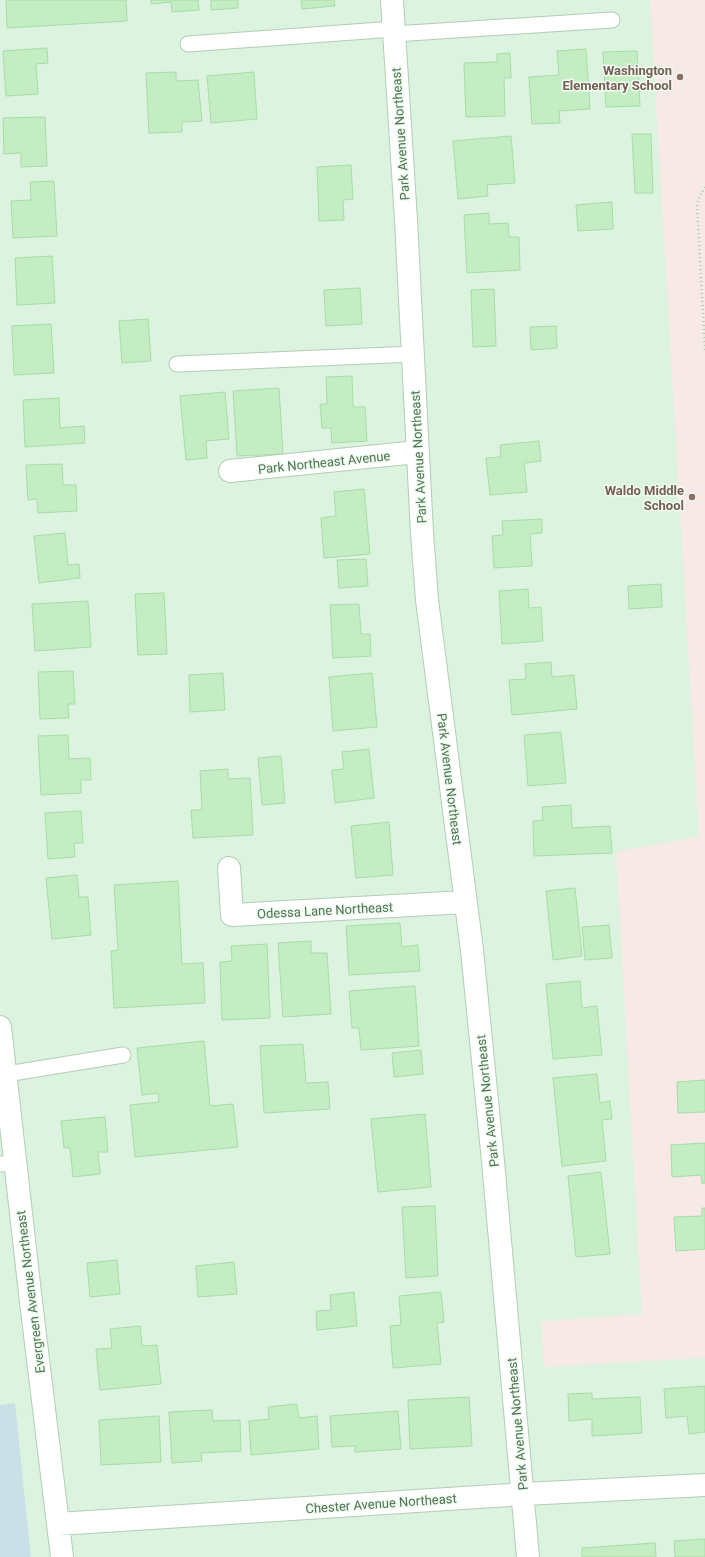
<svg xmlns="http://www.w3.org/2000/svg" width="705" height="1557" font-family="Roboto,sans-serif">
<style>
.residential{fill:#dbf3df}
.education{fill:#f7e9e5}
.green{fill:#c9e1e6}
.building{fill:#c4edc4;stroke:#a7dda6}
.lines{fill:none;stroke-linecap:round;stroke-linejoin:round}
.lane-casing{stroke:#b3cdb4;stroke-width:17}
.street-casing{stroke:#b3cdb4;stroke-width:24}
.path{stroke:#a7d2a7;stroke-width:2.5;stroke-dasharray:1 3;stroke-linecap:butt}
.lane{stroke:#fff;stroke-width:15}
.street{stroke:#fff;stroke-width:22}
.education-dot{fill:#8d6e63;stroke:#effdf2;stroke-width:1.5}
.labels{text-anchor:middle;stroke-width:3;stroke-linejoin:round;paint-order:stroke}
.education-label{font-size:13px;font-weight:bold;fill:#785e54;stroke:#effdf2;text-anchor:end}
.street-label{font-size:13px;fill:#51724f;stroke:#effdf2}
</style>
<rect width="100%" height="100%" fill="#e9faed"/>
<!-- residential -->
<path class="residential" d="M0 0H705V1557H31L15 1404 0 1405Z"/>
<!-- education -->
<path class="education" d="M650 0H705V1358L544 1367 541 1321 642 1314 616 852 699 836Z"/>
<!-- green -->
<path class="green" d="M15 1403 31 1557H0V1405Z"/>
<!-- building -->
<path class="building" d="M6 0H126L127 21 7 28Z
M151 0H198L199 10 172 12 171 2 151 4Z
M211 0H238V8L211 10Z
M301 0H334L335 6 302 9Z
M47 48 48 63 36 64 38 94 6 96 3 51Z
M586 49 590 109 559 111 560 123 532 124 529 77 559 75 557 51Z
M637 51 640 106 606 107 603 52Z
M510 53 511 78H504L505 116 466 117 464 63 497 62V54Z
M176 72V81L198 80 202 121 182 122V132L149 133 146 73Z
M254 72 257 119 211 123 207 76Z
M45 117 47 166 21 167V153L4 154 3 118Z
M632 134H651L653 193H635Z
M511 136 515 183 487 185 488 196 458 199 453 141Z
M351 165 353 199 343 200 344 220 319 221 317 167Z
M54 181 57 236 13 238 11 201 31 200 30 182Z
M612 202 613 229 578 231 576 205Z
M489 213V224L508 223 509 237H519L520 270 467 273 464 215Z
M52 256 55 303 17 305 15 258Z
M360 288 362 324 326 326 324 290Z
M494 289 496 346 473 347 471 290Z
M148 319 151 361 122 363 119 321Z
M51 324 54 373 14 375 12 326Z
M556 326 557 348 531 350 530 327Z
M352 376 353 407H365L367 441 332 443 331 428H322L320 404H327L326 377Z
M279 388 283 454 237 456 233 391Z
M225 392 229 439 206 441 207 458 186 460 180 396Z
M59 398 60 428 84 426 85 443 25 447 23 400Z
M539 441 541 461 524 463 527 492 490 495 486 458 501 457 500 445Z
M62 464 63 485H76L77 511 38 513 37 499 28 500 26 465Z
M364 489 370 554 324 558 321 518 336 516 334 492Z
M542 519V533L530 534 532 566 494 568 492 536 503 535 502 521Z
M65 533 68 565 79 564 80 578 39 583 34 536Z
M366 559 368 586 339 588 337 560Z
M661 584 662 607 629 609 628 586Z
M528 589 529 608 541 607 543 641 502 644 499 591Z
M164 593 167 654 138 655 135 594Z
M88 601 91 647 35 651 32 604Z
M359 604 361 634H370L371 656 333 658 330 605Z
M551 662 552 677 574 675 577 709 512 715 509 680 526 679 525 664Z
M73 671 75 704H68L69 718 40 719 38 672Z
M223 673 225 710 190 712 189 675Z
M372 673 377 727 333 731 329 677Z
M561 732 566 783 528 786 524 735Z
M68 735 69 759 90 758 91 780H81V793L41 795 38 736Z
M369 749 374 798 335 803 332 770 344 769 342 752Z
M281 756 285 803 262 805 258 758Z
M228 769V779L250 778 253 835 193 838 191 810H202L200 771Z
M571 805 572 828 610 826 612 853 534 856 533 821 543 820 542 807Z
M81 811 83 843H74L75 857 48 859 45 813Z
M389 822 393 875 356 878 351 826Z
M77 875 79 897H88L91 935 52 939 46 878Z
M178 881 182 964 203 963 205 1003 114 1008 111 951 118 950 114 885Z
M575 888 582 956 553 960 546 891Z
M400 923 402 947 418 945 420 971 349 975 346 926Z
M609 925 612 958 585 960 582 927Z
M311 941V953H327L331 1014 283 1017 278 943Z
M267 944 270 1018 222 1020 220 962 232 961 231 946Z
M580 981 582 1008 597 1006 602 1055 553 1059 546 984Z
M415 986 419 1046 361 1050 359 1028H352L349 991Z
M204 1041 210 1106 233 1104 238 1147 135 1157 130 1105 159 1102 158 1093 142 1095 137 1048Z
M303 1044 306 1083 328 1082 330 1109 264 1113 260 1046Z
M421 1050 423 1074 394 1077 392 1053Z
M597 1074 600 1103 610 1101 612 1119 602 1120 606 1161 562 1166 553 1078Z
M705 1080V1112L678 1113 677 1082Z
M425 1114 431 1187 378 1192 371 1119Z
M105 1117 108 1152H98L100 1174 73 1177 70 1148H64L61 1121Z
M705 1143V1183L702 1184 701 1175 672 1177 671 1145Z
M601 1172 610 1254 576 1257 568 1176Z
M435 1206 438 1276 406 1278 402 1207Z
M702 1208H705V1249L676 1251 674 1217 702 1216Z
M117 1260 120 1294 90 1297 87 1263Z
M234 1262 237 1294 198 1297 196 1266Z
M354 1292 357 1326 317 1330 316 1311 331 1310 330 1295Z
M441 1292 444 1322 437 1323 441 1364 393 1368 390 1326 401 1325 399 1296Z
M140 1326 142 1346 157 1345 161 1384 100 1390 96 1349 112 1348 110 1329Z
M705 1386V1432L689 1434 687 1416 666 1418 664 1389Z
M592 1393V1399L640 1397 642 1433 592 1436V1419L569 1421 568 1394Z
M469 1397 472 1446 410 1449 408 1400Z
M297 1404 299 1418 317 1416 319 1449 251 1455 249 1421 269 1419 268 1407Z
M212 1410 213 1421 240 1420 241 1451 201 1453 202 1461 172 1463 169 1412Z
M398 1411 401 1449 355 1452V1446L332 1447 330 1416Z
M159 1416 161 1462 101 1465 99 1420Z
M705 1539V1557H675L674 1541Z
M655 1543 656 1557H582V1548Z"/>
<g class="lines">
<!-- lane casing -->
<g class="lane-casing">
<path id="lane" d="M394 34 612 20
M188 44 394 29
M177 364 413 354
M0 1075 123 1055
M0 1164 15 1163"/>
</g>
<!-- street casing -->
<g class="street-casing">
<path id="street" d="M392 0 406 220 422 533 427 600 472 950 493 1161 528 1557
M230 471 417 452
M229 868 232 915 465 902
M0 1027 31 1302 62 1557
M58 1524 524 1494 705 1485"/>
</g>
<!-- path -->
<path class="path" d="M705 187 700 196 697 204 705 350"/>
<!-- lane -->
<use href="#lane" class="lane"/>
<!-- street -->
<use href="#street" class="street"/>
</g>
<!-- markers -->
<g class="education-dot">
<circle cx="680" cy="77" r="4"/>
<circle cx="692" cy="497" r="4"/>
</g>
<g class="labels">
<!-- education labels -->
<g class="education-label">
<text x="672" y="75">Washington<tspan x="672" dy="15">Elementary School</tspan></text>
<text x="684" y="495">Waldo Middle<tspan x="684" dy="15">School</tspan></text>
</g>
<!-- street labels -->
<g class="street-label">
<text transform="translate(400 134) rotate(-94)" y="5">Park Avenue Northeast</text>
<text transform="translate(418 457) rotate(-93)" y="5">Park Avenue Northeast</text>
<text transform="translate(324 462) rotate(-6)" y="5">Park Northeast Avenue</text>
<text transform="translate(450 779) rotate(83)" y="5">Park Avenue Northeast</text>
<text transform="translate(325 910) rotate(-3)" y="5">Odessa Lane Northeast</text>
<text transform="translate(487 1101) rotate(-96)" y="5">Park Avenue Northeast</text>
<text transform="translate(30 1292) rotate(-97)" y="5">Evergreen Avenue Northeast</text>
<text transform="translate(517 1424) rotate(-95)" y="5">Park Avenue Northeast</text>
<text transform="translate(381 1503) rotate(-4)" y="5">Chester Avenue Northeast</text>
</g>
</g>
</svg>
